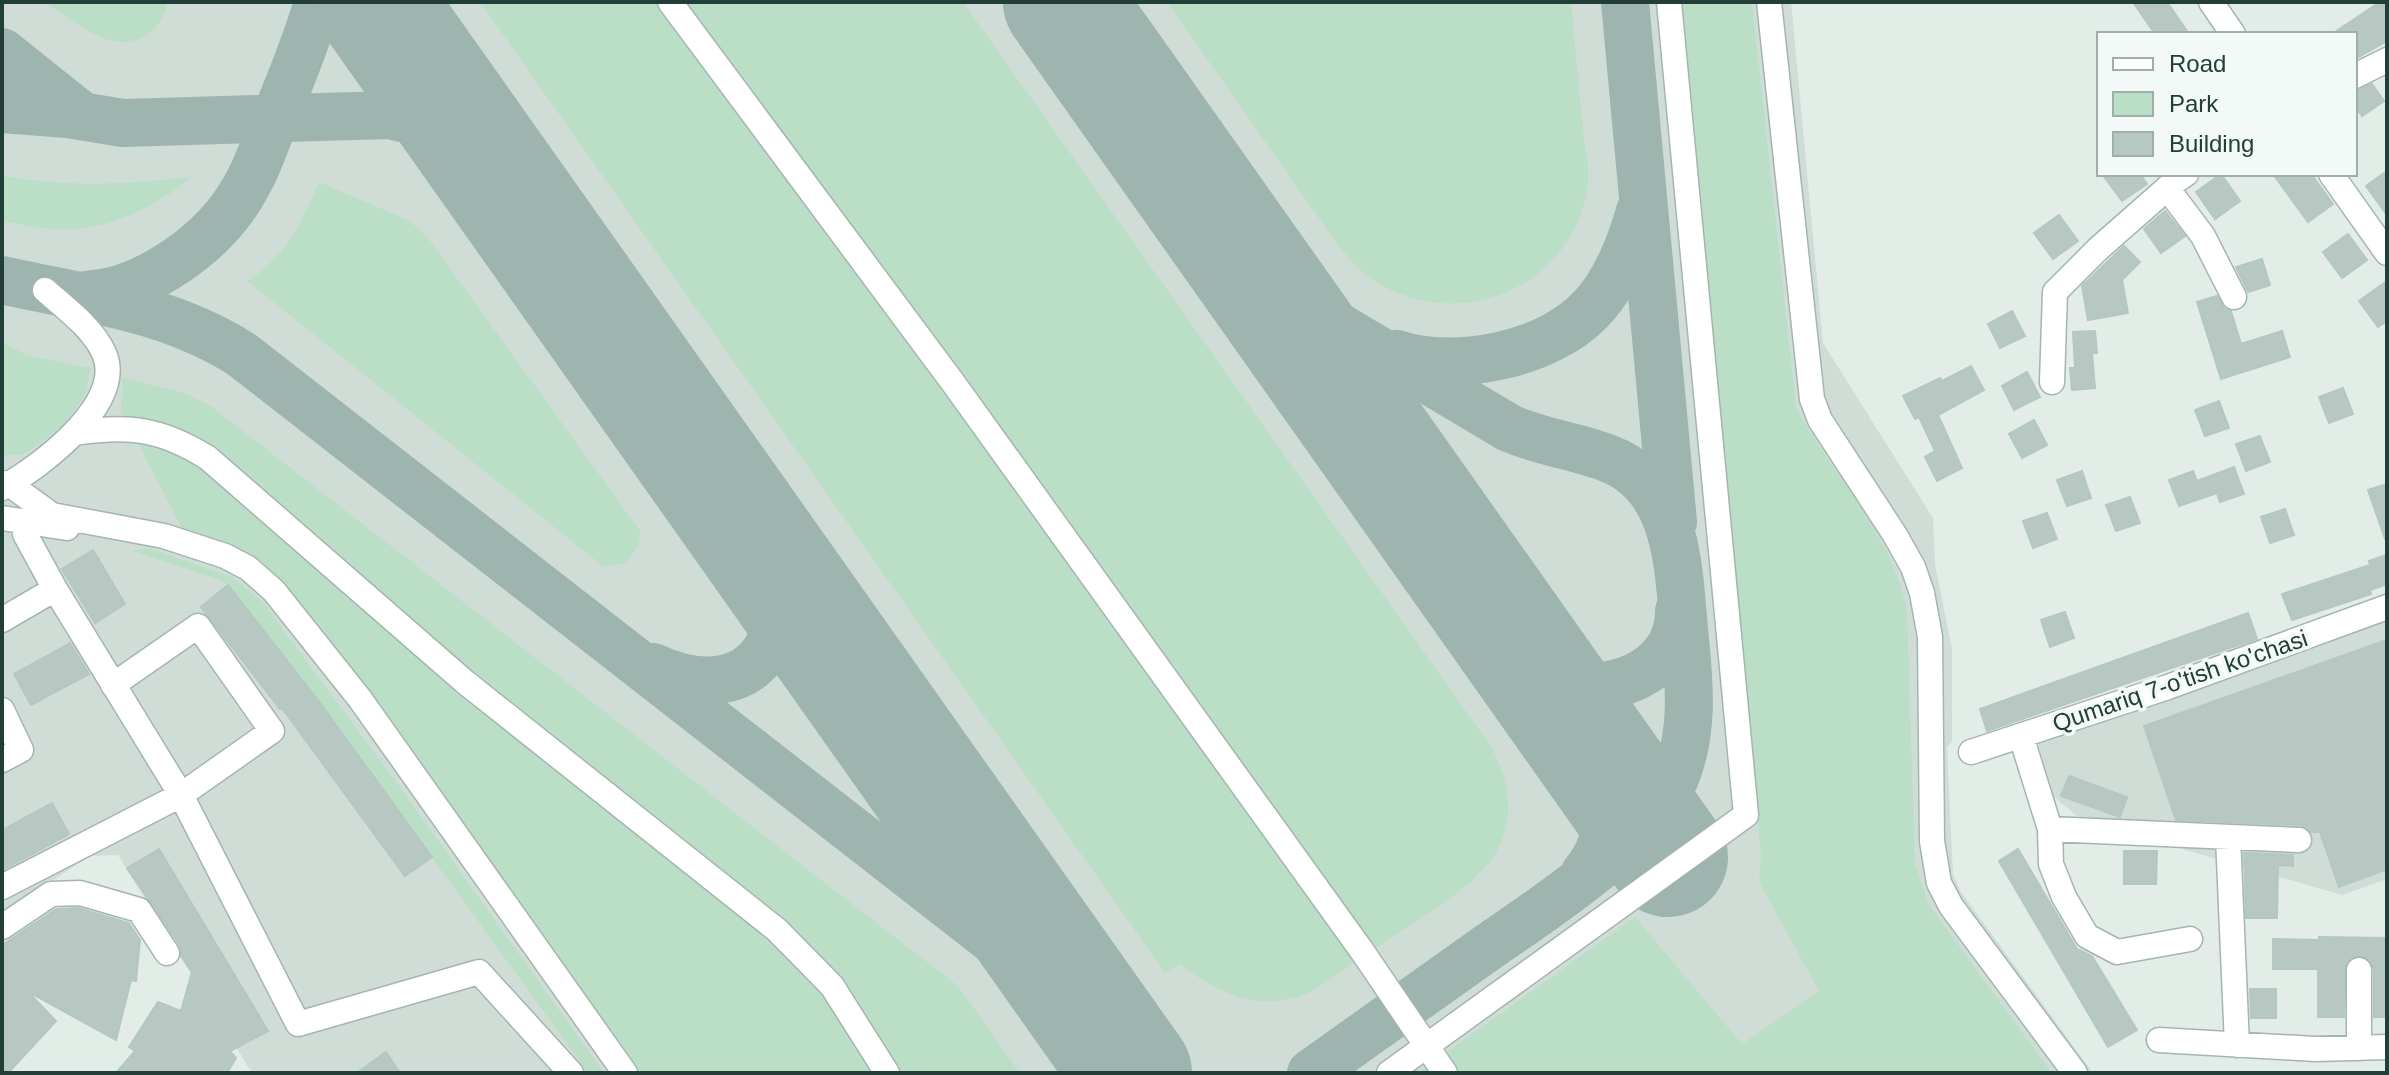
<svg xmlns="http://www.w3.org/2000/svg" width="2389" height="1075" font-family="Arial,sans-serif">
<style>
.built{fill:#d0ddd7}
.green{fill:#badfc6}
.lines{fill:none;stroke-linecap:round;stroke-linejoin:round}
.taxiway{stroke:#9eb4ae;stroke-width:48}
.runway{stroke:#9eb4ae;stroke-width:120}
.building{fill:#b7c8c2;stroke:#b4c7c0;stroke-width:2}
.minor-casing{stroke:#a4b5b0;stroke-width:27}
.minor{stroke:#fff;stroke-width:24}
.labels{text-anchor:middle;stroke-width:7;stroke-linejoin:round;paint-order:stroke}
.street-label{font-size:24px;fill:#213e38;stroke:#f2f9f6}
</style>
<rect width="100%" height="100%" fill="#e2ede8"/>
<!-- built -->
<path class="built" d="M2 2H1791L1823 343 1933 518 1935 564 1952 649V741L1947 748 1953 874 1961 892 2093 1073H252L118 855 90 856 2 914Z
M2387 621V879L2342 895 2082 820 2054 797 2036 739Z"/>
<!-- green -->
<path class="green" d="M45 2H168C164 18 157 30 143 37 109 55 73 20 45 2Z
M480 2H963L1492 748C1510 783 1515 817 1496 853 1476 888 1406 927 1371 951 1351 964 1331 981 1310 992 1299 997 1286 1000 1274 1001 1240 1004 1206 984 1179 964L1165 973Z
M1167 2H1571C1575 45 1579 88 1583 130 1585 147 1590 168 1588 185 1573 289 1457 336 1371 279 1358 270 1347 256 1337 244Z
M1680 2H1752L1796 407 1808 429C1843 484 1896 547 1907 611L1915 864 1929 905 2052 1073H1418L1635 917 1742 1044 1819 991 1759 882 1761 856Z
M2 175C65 188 126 184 190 177 179 189 167 195 154 203 101 233 60 236 2 220Z
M319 182 410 221 428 238 640 531 639 546 625 563 604 567 247 281C287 255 300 225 319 182Z
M2 341 26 355 91 368 84 398 63 425 31 450 21 455H2Z
M123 378 188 394 212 407 958 986 1020 1073H640L324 631 277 577 226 545 183 531 121 410Z
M149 548 232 577 262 601 400 787 604 1073H588L317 699 228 585 219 580 132 551Z"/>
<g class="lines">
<!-- taxiway -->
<path class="taxiway" d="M1625 2 1673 522
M2 52 82 116
M2 109 68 114 123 123 389 115C436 124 471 146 502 183
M2 280C87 299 166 307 241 354L1093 1018
M1260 280 1509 428C1541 442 1575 446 1607 458 1678 484 1678 565 1684 629 1689 680 1695 729 1675 778 1648 843 1541 910 1484 950 1426 991 1368 1032 1311 1073
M86 295C146 292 215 242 244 190 260 164 268 134 280 106 294 72 308 37 318 2
M1397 354C1455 373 1548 355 1591 309 1615 284 1631 244 1640 211
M1514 640C1526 655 1537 670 1555 678 1605 701 1680 673 1679 611
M653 667C697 688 754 689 773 635 778 622 780 607 778 593 775 572 763 554 752 536
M1582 736C1609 779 1620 830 1585 873
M1116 1049 1140 1073"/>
<!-- runway -->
<path class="runway" d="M374 2 1132 1073
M1063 2 1668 857"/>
</g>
<!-- building -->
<path class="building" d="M2133 2H2167L2189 34H2155Z
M2380 2H2387V41L2355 59V34H2332Z
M2372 84 2384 101 2362 116 2355 106V91Z
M2387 171V215L2366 186Z
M2102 174H2140L2147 184 2122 201Z
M2221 174 2240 201 2215 219 2196 192Z
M2273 174H2311L2333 204 2308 222Z
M2165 211 2185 236 2161 253 2144 229Z
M2059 215 2078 241 2053 259 2034 233Z
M2348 234 2367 260 2342 278 2323 252Z
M2124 246 2140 262 2122 280 2128 313 2088 320 2082 286Z
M2262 259 2270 285 2248 292 2236 267Z
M2387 281V321L2378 327 2359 301Z
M2217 296 2225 309 2231 311 2241 344 2282 331 2290 357 2221 379 2197 302Z
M2012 311 2025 336 2000 348 1988 324Z
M2095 331 2097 353H2092L2095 388 2072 390 2070 368H2075L2073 332Z
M1971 366 1984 390 1938 415 1962 468 1937 481 1925 457 1935 451 1919 417 1915 419 1903 396 1940 378 1942 381Z
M2027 372 2040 397 2014 410 2002 386Z
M2343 388 2353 414 2329 423 2319 397Z
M2219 401 2229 428 2205 436 2195 410Z
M2034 420 2047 445 2022 458 2009 434Z
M2260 436 2270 462 2246 471 2236 444Z
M2234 467 2244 494 2220 502 2217 493 2179 506 2169 480 2193 471 2197 481Z
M2082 471 2091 498 2067 506 2057 480Z
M2387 484V539H2385L2368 490Z
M2130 497 2140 523 2116 531 2106 505Z
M2285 509 2294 535 2270 543 2261 517Z
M2047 513 2057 539 2033 548 2023 521Z
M93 550 125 604 95 623 62 569Z
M2387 555V584L2370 590 2371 594 2292 620 2282 594 2370 565 2369 561Z
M228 585 317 699 432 857 405 876 282 708 280 709 201 607Z
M2065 612 2074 638 2050 647 2041 620Z
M2248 613 2257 639 1987 731 1980 709Z
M2387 640V869L2339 887 2320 832H2312L2300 825 2176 820 2144 726Z
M70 643 89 674 31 705 14 674Z
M2069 776 2127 797 2120 817 2061 796Z
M52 803 69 834 2 870V830Z
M159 849 268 1031 230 1051 236 1058 227 1073H116L135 1051 129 1047 158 1002 181 1011 192 972 181 956 180 945 127 868Z
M2018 849 2077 949 2092 956 2137 1030 2108 1047 1999 861Z
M2124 851H2157L2156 884H2124Z
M2244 853 2293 855V866L2278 865 2277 918H2246Z
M78 908 129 923 140 940 136 981 131 980 116 1040 27 991 56 1021 8 1073H2V945L56 909Z
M2319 937 2387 938V1017H2374V969L2366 957H2352L2346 963 2344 1017H2318V969H2273V939L2319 940Z
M2250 989H2276V1018H2251Z
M386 1052 400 1073H357Z"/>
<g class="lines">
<!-- minor casing -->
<g class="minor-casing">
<path id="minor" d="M670 2 954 384 1362 951 1445 1073
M1769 2 1812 399 1820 420 1895 535 1913 567 1922 593 1930 637 1932 841 1939 883 1951 906 2075 1073
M2211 2 2233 34
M2355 76 2387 60
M2331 174 2387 253
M2167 188 2203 236 2234 297
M2052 382 2055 292 2098 249 2173 183 2186 174
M74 433C129 425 160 428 208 458L465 682 777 930 832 986 887 1073
M2 483 9 484 52 515 164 536 225 556 248 568 274 591 360 699 625 1073
M2 488C40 467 126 403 104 353 92 327 65 308 45 290
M2 518 67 528
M2 620 55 589
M113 685 198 626 272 731 181 795 298 1024 479 972 571 1073
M2 710 21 750 2 760
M2021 736 2050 829 2299 840
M1971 752 2168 687 2387 607
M2050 829 2051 864 2064 897 2087 936 2117 952 2190 939
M2228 837 2237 1045
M2 887 181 795 55 589 25 534 27 522
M2 927 51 894 80 893 139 910 167 953
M2159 1040 2315 1049 2387 1047
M2359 1048V970
M1389 1073 1746 815 1669 2"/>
</g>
<!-- minor -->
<use href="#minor" class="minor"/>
</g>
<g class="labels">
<!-- street labels -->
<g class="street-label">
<text transform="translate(2180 681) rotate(-19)" y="8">Qumariq 7-o'tish ko'chasi</text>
</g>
</g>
<!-- border -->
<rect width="2389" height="1075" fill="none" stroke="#213e38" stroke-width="8"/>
<!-- legend -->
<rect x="2097" y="32" width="260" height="144" fill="#f2f9f6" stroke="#9eaeaa" stroke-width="2"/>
<rect x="2113" y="58" width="40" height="12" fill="#ffffff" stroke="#9eaeaa" stroke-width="2"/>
<text x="2169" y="72" font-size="24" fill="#213e38">Road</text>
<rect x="2113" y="92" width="40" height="24" fill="#badfc6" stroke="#9eaeaa" stroke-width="2"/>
<text x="2169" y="112" font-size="24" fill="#213e38">Park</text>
<rect x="2113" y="132" width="40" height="24" fill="#b7c8c2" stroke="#9eaeaa" stroke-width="2"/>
<text x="2169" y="152" font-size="24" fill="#213e38">Building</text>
</svg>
